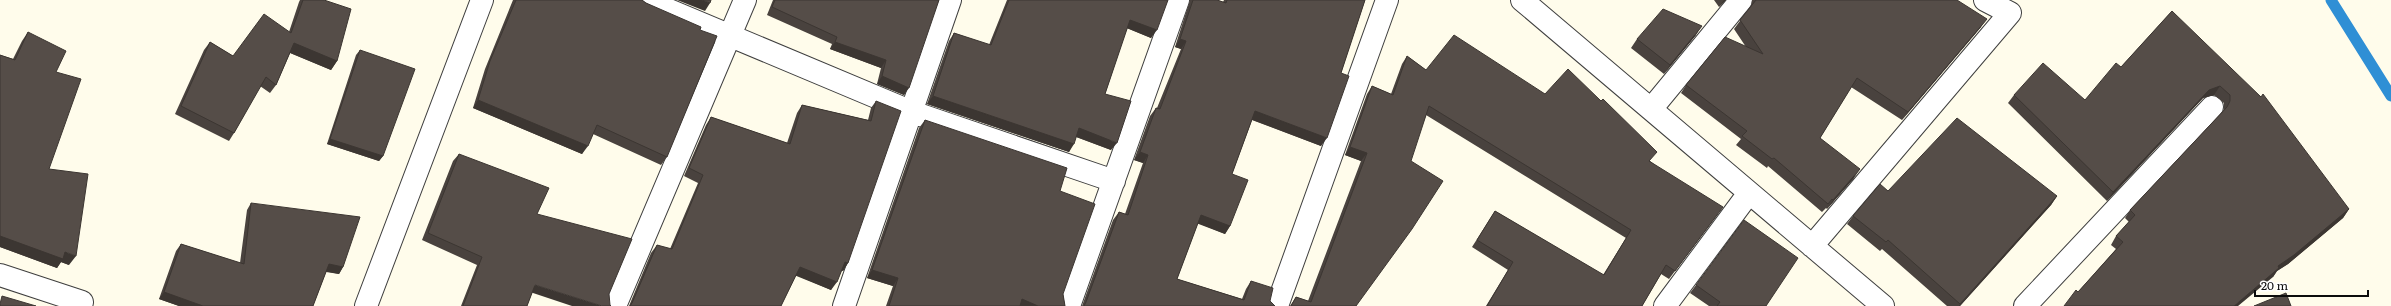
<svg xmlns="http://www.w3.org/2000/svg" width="2391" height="306" font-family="Literata,serif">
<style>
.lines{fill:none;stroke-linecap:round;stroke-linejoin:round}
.stream{stroke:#2f8fd5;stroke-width:11}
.street-casing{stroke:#3f3f3f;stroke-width:24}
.street{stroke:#fff;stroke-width:22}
.wall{fill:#49423e}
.shaded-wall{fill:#3c3632}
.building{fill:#554d48;stroke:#3c3632}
</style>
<rect width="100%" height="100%" fill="#fffceb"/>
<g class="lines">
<!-- stream -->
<path class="stream" d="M2331 0 2391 96"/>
<!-- street casing -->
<g class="street-casing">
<path id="street" d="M645 0 912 112 1114 181
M1522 0 1883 306
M1652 108 1741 0
M1812 246 2010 13 1985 0
M0 275 82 302 81 306
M366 306 482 0
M615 306 745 0
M844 306 950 0
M1069 306 1178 0
M1277 306 1387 0
M1665 306 1749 193
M2025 306 2212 107"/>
</g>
<!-- street -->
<use href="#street" class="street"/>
</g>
<!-- wall -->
<path class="wall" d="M300 0H324L337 61 331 70 290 53 276 85 270 93 260 86 234 133 229 141 175 114 204 50 210 42 233 56 289 32 299 2Z
M513 0H642L646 3 700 30 667 157 661 165 593 134 582 154 473 108 485 69Z
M773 0H939L904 95 877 84 881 68 830 49 832 44 767 15Z
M1007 0H1168L1151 38 1127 28 1105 94 1111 150 1076 137 1069 152 927 104 949 41 954 33 989 45Z
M1190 0H1217L1223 2 1224 0H1365L1341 73 1321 146 1252 120 1232 174 1230 226 1225 234 1198 223 1177 279 1242 299 1246 289 1251 281 1275 306H1082L1113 220 1119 212 1125 214 1143 163 1134 160 1150 116 1156 108H1157L1181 49 1175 47Z
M1714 0H1726L1719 7Z
M1752 0H1957L1981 27 1902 120 1851 87 1820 138 1854 178 1827 209 1826 208 1822 212 1768 166 1767 168 1736 145 1741 139 1681 93 1686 85 1746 47 1734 29 1751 6Z
M2172 11 2349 209 2343 218 2288 264 2277 271 2273 277 2078 292 2116 249 2111 245 2116 236 2129 222 2125 218 2130 210 2223 111 2224 109V103L2214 95 2203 98 2107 201 2008 103 2014 95 2085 100 2121 67Z
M28 32 56 72 49 169 69 265 61 262 57 268 0 247V55L13 59 22 41Z
M1696 35 1664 74 1631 48 1637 39Z
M360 50 383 156 379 161 327 144 356 55Z
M1407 56 1426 70 1545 94 1650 161 1717 215 1669 279 1661 274 1642 306H1486L1508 270 1472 247 1495 211 1603 275 1626 238 1426 115 1356 306H1290L1296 297 1308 301 1361 161 1345 155 1367 94 1372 86 1391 94 1402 64Z
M876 101 848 263 843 271 842 270 831 290 796 275 781 306H629L651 253 657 245 670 249 698 183 684 176 706 125 711 117 787 143 797 113 802 105 868 120 871 108Z
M925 120 1060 191 1063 294 1065 306H886L893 286 867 278 919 128Z
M459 154 537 214 532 293 527 306H461L477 265 422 240 453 161Z
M1888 191 2057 196 2051 205 1960 306H1947L1882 249 1880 251 1847 224 1853 216Z
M251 203 343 267 339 274 326 272 313 306H179L159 299 176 251 181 244 240 263 247 210Z
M1696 285 1766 306H1709L1690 293Z"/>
<!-- shaded-wall -->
<path class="shaded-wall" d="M677 0H702L710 3 705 11Z
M1724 0H1726L1719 7Z
M1987 19 1981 27 1902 120 1908 112Z
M1130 20 1157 30 1151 38 1124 27Z
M1702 26 1696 35 1664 74 1670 65Z
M1180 39 1186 41 1181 49 1175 47Z
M835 42 886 60 881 68 830 49Z
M294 43 337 61 331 70 288 52Z
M882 76 909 88 904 95 877 84Z
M2220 86 2214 95 2203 98 2107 201 2113 192 2209 90Z
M933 96 1074 144 1069 152 927 104Z
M478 100 588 146 582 154 473 108Z
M1255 111 1327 138 1321 146 1250 119Z
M1079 128 1117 143 1111 150 1074 136Z
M330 139 383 156 379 161 327 144Z
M1350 147 1367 153 1361 161 1345 155Z
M1140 152 1148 155 1143 163 1134 160Z
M1860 169 1854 178 1827 209 1833 200Z
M2057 196 2051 205 1960 306H1959Z
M2349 209 2343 218 2288 264 2277 271 2273 277 2238 306H2234L2278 266Z
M1201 215 1230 226 1225 234 1196 223Z
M0 236 65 252 76 256 69 265 61 262 57 268 0 247Z
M845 262 848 263 843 271 840 270Z
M329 264 343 267 339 274 324 271Z
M800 267 837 282 831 290 794 275Z
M872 270 898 278 893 286 867 278Z
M535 285 602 306H572L530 292Z
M164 292 203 306H179L159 299Z
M1022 299 1038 306H1017Z"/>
<!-- building -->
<path class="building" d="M303 0H324L351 9 337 61 294 43 276 85 266 77 234 133 181 106 210 42 233 56 264 14 291 33Z
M516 0H642L646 3 701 27 700 30 717 36 667 157 597 125 588 146 478 100 490 61Z
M702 0H711L710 3Z
M775 0H939L909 88 882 76 886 60 835 42 837 37 772 7Z
M1009 0H1168L1157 30 1130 20 1105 94 1131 101 1117 143 1079 128 1074 144 933 96 954 33 991 45Z
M1193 0H1217L1226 3 1227 0H1365L1341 73 1349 76 1327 138 1255 111 1232 174 1248 180 1230 226 1201 215 1177 279 1244 300 1251 281 1273 288 1270 301 1275 306H1084L1086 302 1119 212 1128 215 1148 155 1140 152 1156 108 1160 109 1186 41 1180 39Z
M1756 0H1957L1987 19 1908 112 1857 78 1820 138 1860 169 1833 200 1832 199 1828 204 1774 158 1772 159 1742 136 1747 131 1686 85 1725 37 1763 54 1740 20Z
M1663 9 1702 26 1670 65 1637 39Z
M2172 11 2261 97 2263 94 2349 209 2294 255 2278 266 2279 268 2234 306H2064L2076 290 2078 292 2123 242 2116 236 2135 215 2130 210 2227 107 2230 101V95L2220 86 2209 90 2113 192 2014 95 2043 63 2085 100 2116 63 2121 67Z
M28 32 66 51 56 72 81 79 49 169 88 174 76 256 65 252 63 259 0 236V55L15 60Z
M1454 35 1545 94 1568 69 1601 101 1603 99 1657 152 1649 161 1723 207 1675 271 1666 265 1642 306H1487L1513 262 1477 240 1495 211 1604 275 1631 230 1429 106 1411 161 1443 181 1412 229 1356 306H1291L1296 297 1311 302 1367 153 1350 147 1372 86 1393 95 1407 56 1426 70Z
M360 50 415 69 383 156 330 139Z
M876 101 901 111 848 263 845 262 837 282 800 267 781 306H630L632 303 657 245 672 249 703 175 689 168 711 117 790 144 802 105 871 121Z
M1957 118 2057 196 1960 304 1888 240 1886 242 1853 216 1880 184 1888 191Z
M925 120 1067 168 1060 191 1095 204 1063 294 1065 306H1038L1022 299 1020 306H889L898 278 872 270Z
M459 154 549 188 537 214 632 239 609 294 610 305 611 306H602L535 285 527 306H463L482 257 428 233Z
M251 203 360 217 343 267 329 264 313 306H203L164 292 181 244 244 264Z
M1744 220 1798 258 1766 306H1717L1720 302 1696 285Z
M2286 293 2291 306H2254Z
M2 296 36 306H0V304Z"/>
<!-- scale -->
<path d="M2255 290v6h113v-6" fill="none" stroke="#0c0c0c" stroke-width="2"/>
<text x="2261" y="290" font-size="12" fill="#0c0c0c" stroke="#ffffff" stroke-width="3" paint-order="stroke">20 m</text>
</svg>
